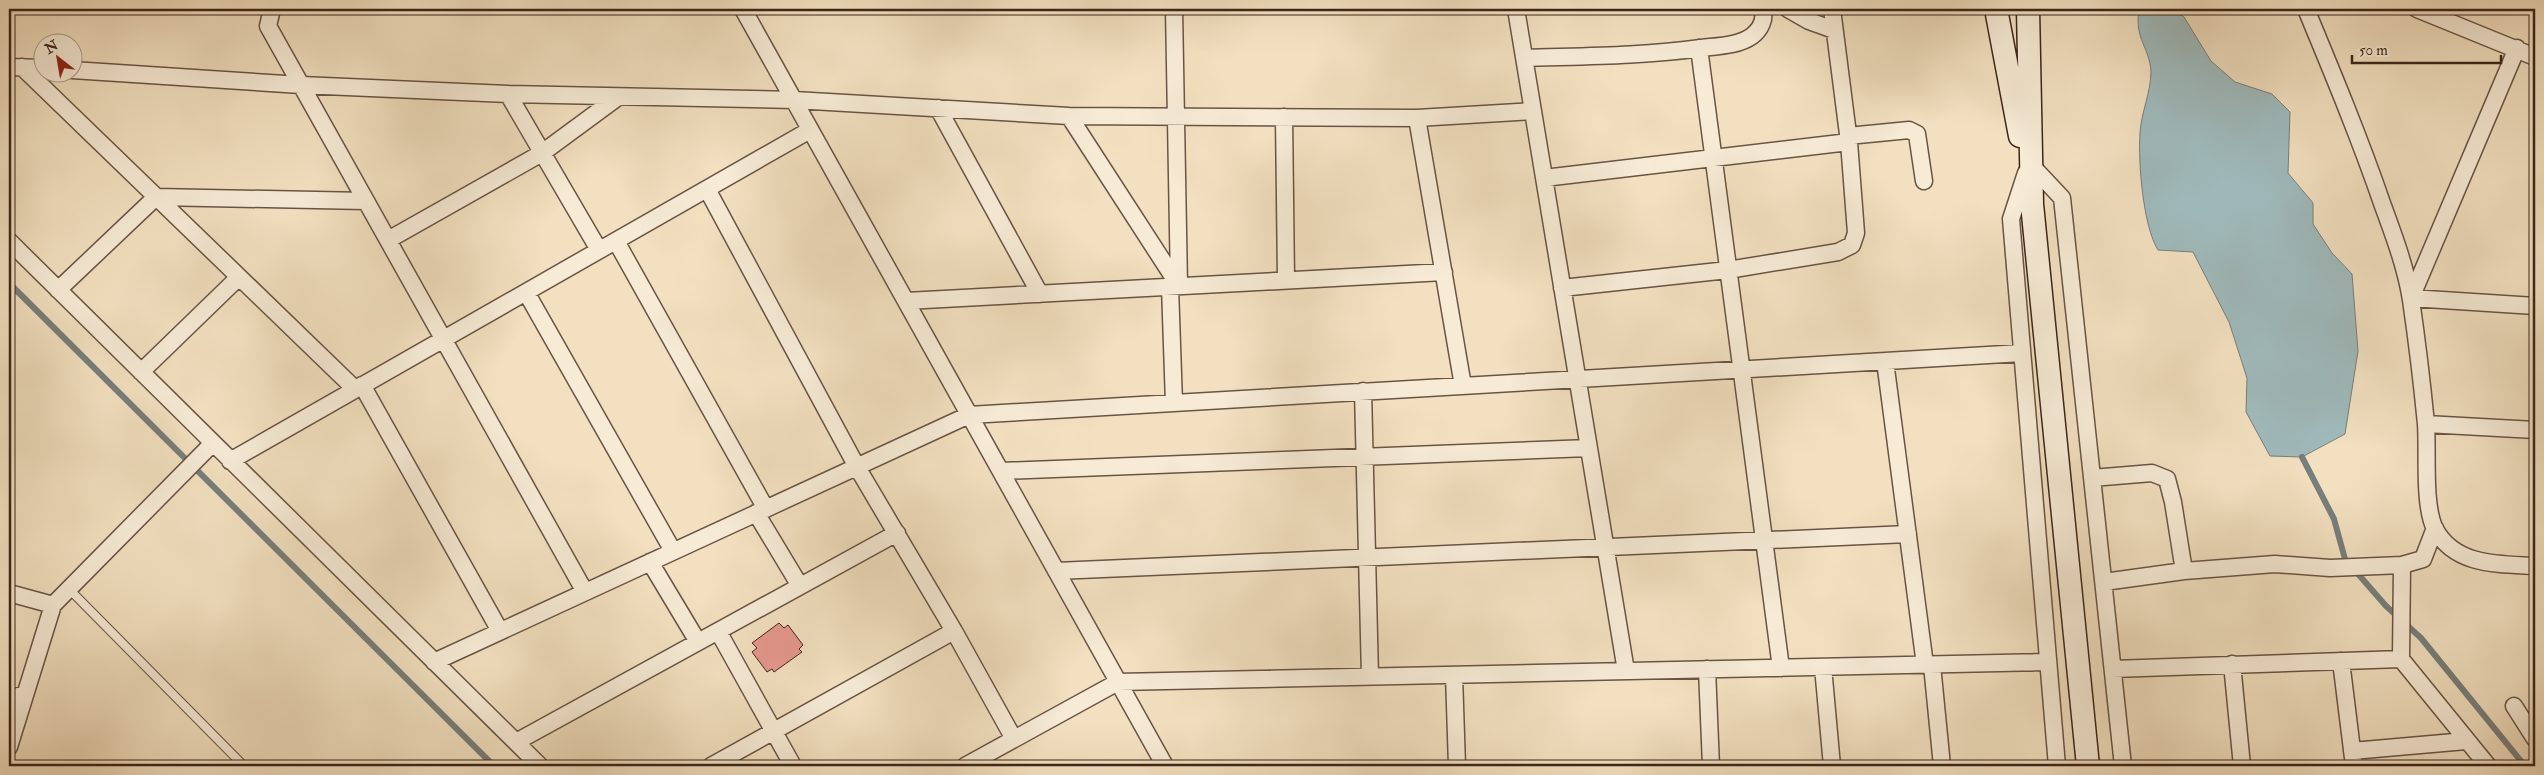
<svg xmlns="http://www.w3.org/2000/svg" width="2544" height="775" font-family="'IM FELL Double Pica',serif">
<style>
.water{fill:#9fbabc;stroke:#777f7c}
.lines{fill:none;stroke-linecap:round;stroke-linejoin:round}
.stream{stroke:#777f7c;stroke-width:6}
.building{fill:#e5988e;stroke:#3b261c}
.lane-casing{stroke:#695445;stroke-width:10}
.street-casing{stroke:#695445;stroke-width:19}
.secondary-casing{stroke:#3b261c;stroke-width:25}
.lane{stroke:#f7ebd6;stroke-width:8}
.street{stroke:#f7ebd6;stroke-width:16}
.secondary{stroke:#f7ebd6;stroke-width:22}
</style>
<rect width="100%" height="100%" fill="#f2e0c0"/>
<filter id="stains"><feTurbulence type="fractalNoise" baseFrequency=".004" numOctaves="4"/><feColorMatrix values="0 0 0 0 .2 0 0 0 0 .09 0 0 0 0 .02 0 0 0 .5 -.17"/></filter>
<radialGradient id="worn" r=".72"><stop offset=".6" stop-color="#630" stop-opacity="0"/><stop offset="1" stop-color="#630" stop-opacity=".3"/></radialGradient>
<!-- water -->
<path class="water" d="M2139 9H2171L2184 17 2211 61 2235 82 2272 94 2290 112 2288 173 2313 203V224L2332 253 2352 274 2358 351 2345 434 2302 457 2270 456 2246 412 2247 378 2229 322 2193 252 2158 250C2143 226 2138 162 2140 133 2141 113 2151 92 2151 72 2150 48 2134 39 2139 9Z"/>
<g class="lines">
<!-- stream -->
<path class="stream" d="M9 283 494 766
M2302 457 2334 519 2345 559 2386 606 2421 638 2525 766"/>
</g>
<!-- building -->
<path class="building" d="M779 623 784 628 788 625 803 645 799 649 802 652 774 672 772 669 767 672 752 652 757 648 752 643Z"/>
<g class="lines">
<!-- lane casing -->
<g class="lane-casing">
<path id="lane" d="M69 589 244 766"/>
</g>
<!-- street casing -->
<g class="street-casing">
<path id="street" d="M272 9 268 26 585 592
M743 9 1165 766
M1174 9 1179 286
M1516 9 1626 671
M1788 9 1809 21 1834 30
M1832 9 1849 142
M2306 9C2333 74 2360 139 2383 206 2394 236 2406 268 2411 300 2417 341 2422 383 2426 424 2428 452 2423 505 2435 529 2455 566 2498 564 2535 566
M2417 9 2535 57
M1699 48 1781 668
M2517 48 2411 298 2535 306
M1524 58C1583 56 1642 56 1701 48 1717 46 1738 46 1752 36 1761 29 1765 19 1763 9
M9 67 42 68
M22 67 355 389
M72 70 301 85 508 94 794 100 1069 116 1417 118 1533 111
M508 94 599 250
M938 108 1040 294
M1069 116 1179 286
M1284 117 1286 280
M1417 118 1463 386
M1848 136 1909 130 1917 134 1924 181
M2031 165 2062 198 2123 766
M2026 173 2011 219 2057 766
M1544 178 1849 142 1856 233 1852 245 1838 252 1728 270 1562 288
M707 189 857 467 954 631 1014 739
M388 240 542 153 618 97
M9 241 540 766
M616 241 766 509
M1170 287 1174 403
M58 290 156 197 366 201
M526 292 673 551
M906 301 1444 272
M1885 361 1925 665
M141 372 239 277
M362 385 500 631
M1363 391 1370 677
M2426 424 2535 430
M230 461 810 130
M1001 471 1589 448
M2092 478 2152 473 2167 479 2173 502 2184 571 2275 564 2330 568 2402 565
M756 513 800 586
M2435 528 2423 559 2402 565 2401 659 2488 766
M650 562 698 642
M1056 571 1908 534
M2104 582 2184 571
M9 593 53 605
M718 631 793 766
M2341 661 2354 766
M434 662 969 415 2022 353
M2232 664 2242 766
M1932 665 1942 766
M1823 667 1832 766
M1707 669 1711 766
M2113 669 2401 659
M1454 675 1457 766
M9 699 25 694
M2514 706 2535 739
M516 742 897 533
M9 747 53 605 213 443
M2352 751 2466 741
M711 766 954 631
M965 766 1118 682 2048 662"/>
</g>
<!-- secondary casing -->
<g class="secondary-casing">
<path id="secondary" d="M1996 9 2020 136
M2028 9 2032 204 2088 766"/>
</g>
<!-- lane -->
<use href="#lane" class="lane"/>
<!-- street -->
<use href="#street" class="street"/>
<!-- secondary -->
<use href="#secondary" class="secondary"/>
</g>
<!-- margin -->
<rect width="2544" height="775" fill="none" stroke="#f2e0c0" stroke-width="30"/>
<rect x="10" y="10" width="2524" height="755" fill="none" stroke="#3b261c" stroke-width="2.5"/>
<rect x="15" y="15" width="2514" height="745" fill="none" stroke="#3b261c"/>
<!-- north arrow -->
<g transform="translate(58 58) rotate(329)"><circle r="24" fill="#f7ebd6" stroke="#ac9c8c"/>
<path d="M0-4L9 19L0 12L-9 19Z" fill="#8f2418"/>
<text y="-8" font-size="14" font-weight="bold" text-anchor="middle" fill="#3b261c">N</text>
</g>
<!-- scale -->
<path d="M2352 55v8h149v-8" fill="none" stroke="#3b261c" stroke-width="2.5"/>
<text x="2359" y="55" font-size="15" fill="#3b261c" stroke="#f7ebd6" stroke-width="4" paint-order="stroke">50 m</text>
<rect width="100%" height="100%" filter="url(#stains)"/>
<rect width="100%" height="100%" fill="url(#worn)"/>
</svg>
